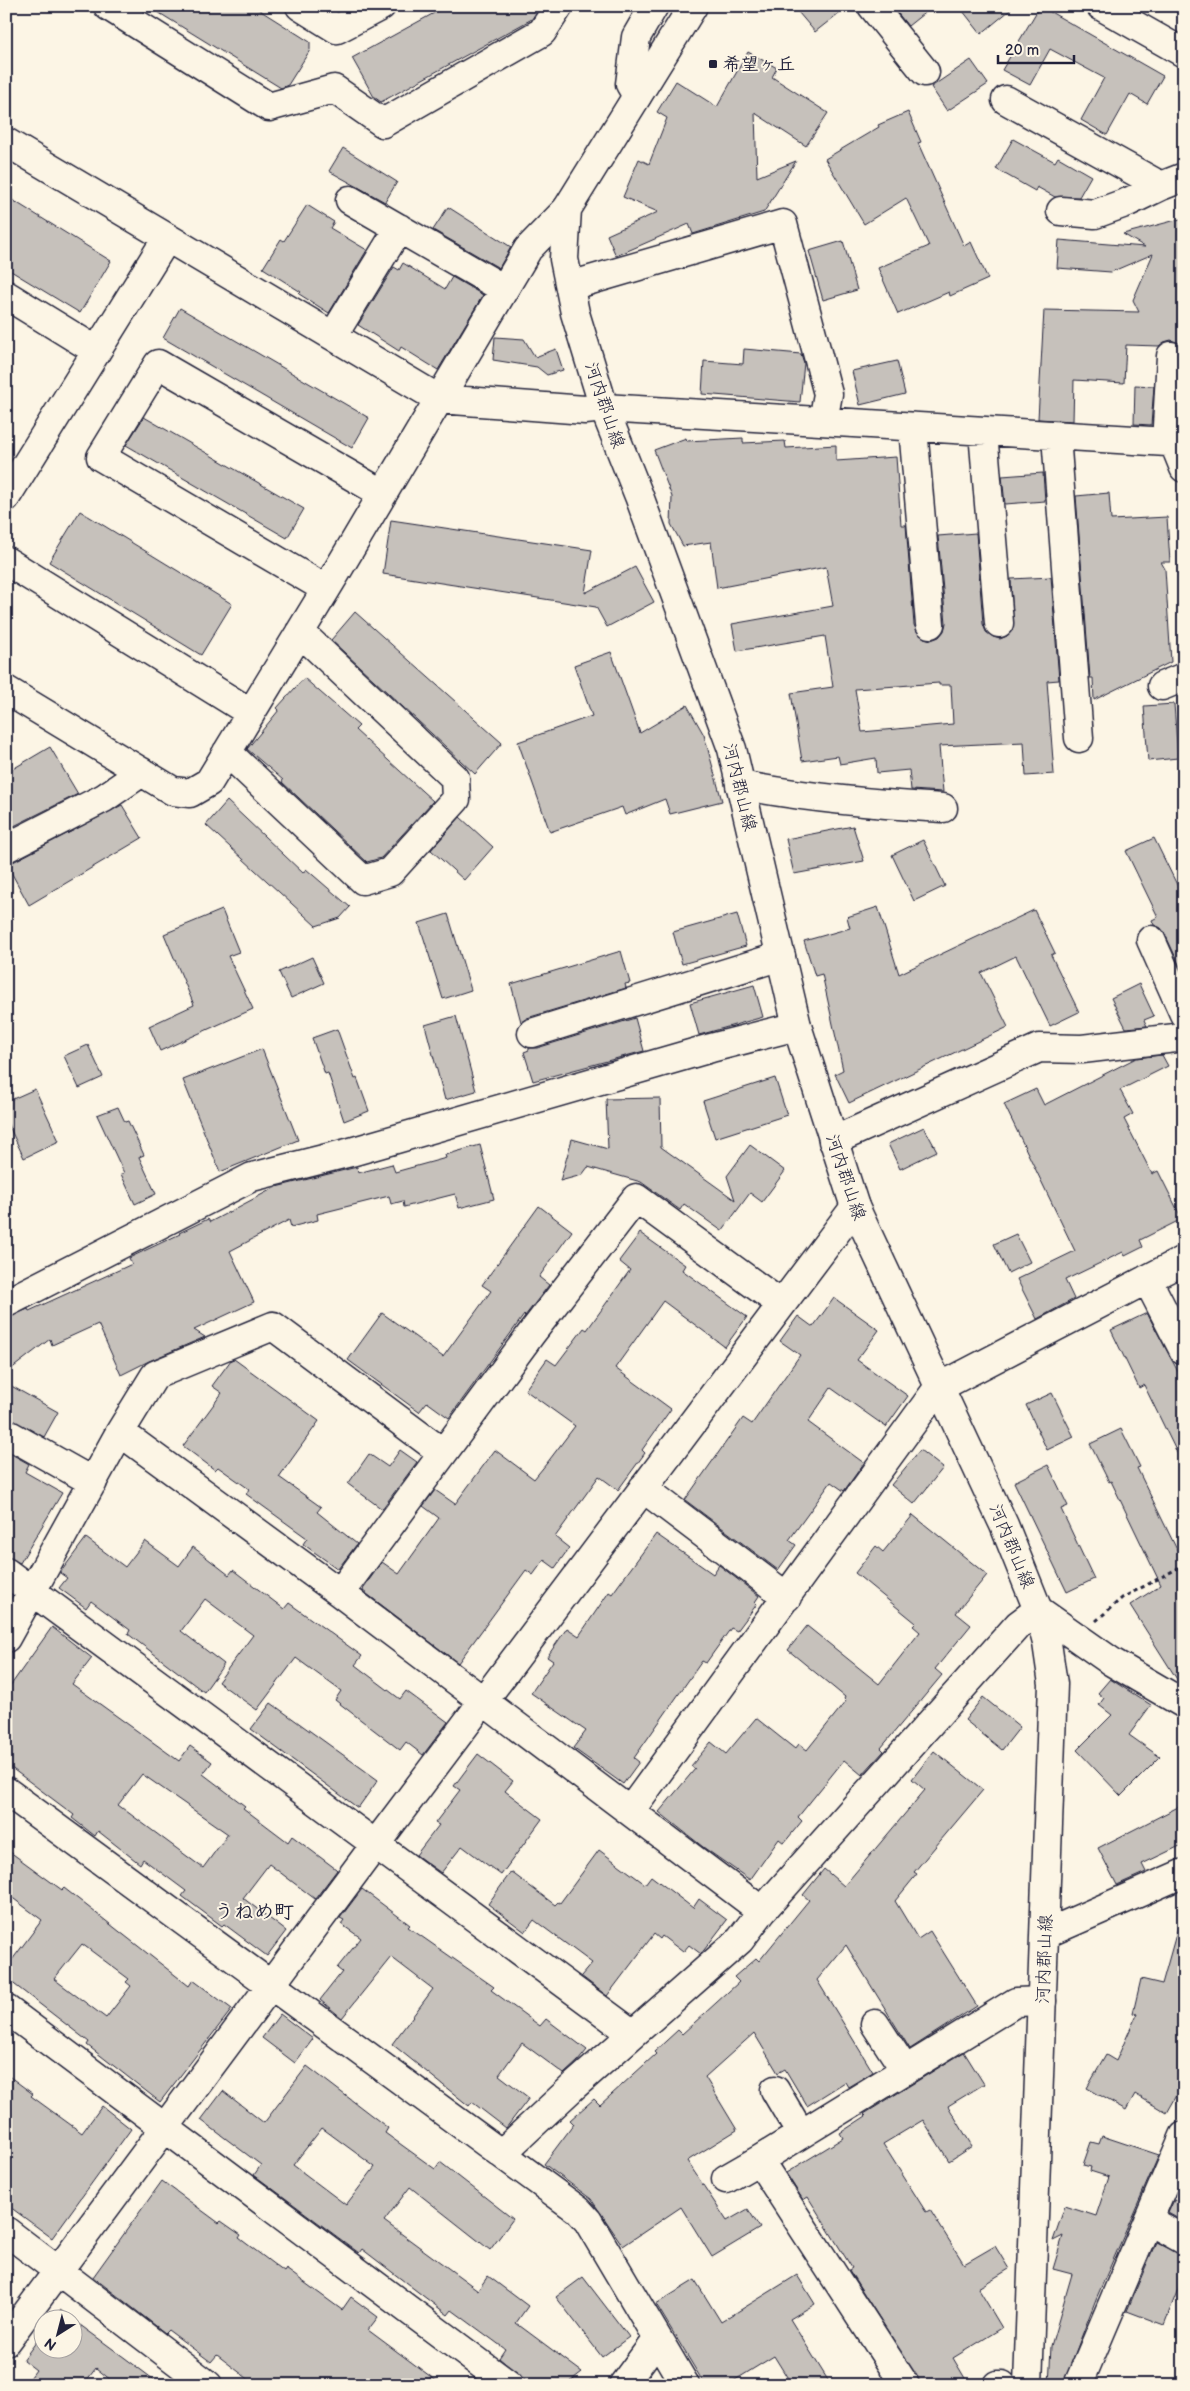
<svg xmlns="http://www.w3.org/2000/svg" width="1190" height="2391" font-family="'Balsamiq Sans','Klee One',sans-serif">
<style>
.building{fill:#c6c1bb;stroke:#22223b;fill-rule:evenodd}
.lines{fill:none;stroke-linecap:round;stroke-linejoin:round}
.minor-casing{stroke:#22223b;stroke-width:31}
.secondary-casing{stroke:#22223b;stroke-width:31}
.path{stroke:#22223b;stroke-width:3;stroke-dasharray:4 4;stroke-linecap:butt}
.minor{stroke:#fcf5e5;stroke-width:28}
.secondary{stroke:#fcf5e5;stroke-width:28}
.poi-dot{fill:#22223b;stroke:#fcf5e5;stroke-width:2}
.labels{text-anchor:middle;stroke-width:4;stroke-linejoin:round;paint-order:stroke}
.poi-label{font-size:18px;font-weight:bold;fill:#22223b;stroke:#fcf5e5;text-anchor:start}
.street-label{font-size:18px;fill:#22223b;stroke:#fcf5e5}
.quarter-label{font-size:20px;font-weight:bold;fill:#22223b;stroke:#fcf5e5}
</style>
<rect width="100%" height="100%" fill="#fcf5e5"/>
<filter id="ink" filterUnits="userSpaceOnUse"><feTurbulence type="fractalNoise" baseFrequency=".02" numOctaves="2"/><feDisplacementMap in="SourceGraphic" scale="10" xChannelSelector="R" yChannelSelector="G"/><feConvolveMatrix kernelMatrix="1 2 1 2 8 2 1 2 1" color-interpolation-filters="sRGB"/></filter>
<g filter="url(#ink)">
<!-- building -->
<path class="building" d="M148 6H253L310 42V50L288 85 281 88Z
M447 6H540L532 19 381 102 374 97 352 58Z
M793 6H848L815 32Z
M892 6H933L908 26Z
M959 6H1015L981 34Z
M1040 6 1163 76 1147 104 1130 94 1107 135 1081 120 1104 78 1050 49 1030 85 1002 70Z
M748 52 777 68 772 77 828 113 806 146 755 113 757 177 796 161 764 212 693 234 689 224 616 256 607 235 658 212 623 197 639 159 649 164 667 118 657 112 676 81 717 107Z
M971 60 988 84 947 111 931 87Z
M908 112 921 142 918 143 964 246 971 242 988 279 950 296 949 292 898 314 878 268 929 246 906 198 864 224 825 159 879 127 878 125Z
M1013 139 1055 162 1058 157 1091 176 1079 197H1055L1037 187 1035 191 996 169Z
M343 148 397 182 385 202 329 171Z
M6 196 111 261 80 313 6 268Z
M307 205 334 222 330 228 367 250 329 313 299 294 301 292 263 268 281 239 284 241Z
M448 207 511 247 499 268 433 230Z
M1184 218V348L1179 343 1171 340 1164 342 1159 346 1126 345 1124 383 1074 380 1073 421 1038 419 1044 310 1139 312 1133 300 1153 254 1111 272 1057 268 1059 240 1145 247 1123 234Z
M843 241 857 290 823 300 809 251Z
M403 263 445 289 452 277 483 295 438 370 401 347 399 351 358 325 394 267 399 270Z
M180 308 369 418 352 448 163 338Z
M495 337 524 339 535 357 556 349 563 370 547 375 537 367 493 360Z
M744 349 801 354 804 363 800 402 702 394 704 361 743 364Z
M897 361 905 394 860 405 852 371Z
M1135 385 1154 386 1151 425 1134 424Z
M144 417 304 509 287 538 126 445Z
M686 438 687 441 743 438V443L785 441 786 448 836 445V461L896 457 901 525H906L914 625 918 633 924 638 931 640 939 637 944 631 946 623 938 536 976 533 983 624 986 632 993 637 1000 639 1007 636 1013 629 1011 579 1051 577 1059 680 1047 681 1054 774 1026 776 1024 742 939 746 943 792 911 790 909 770 877 773 876 758 840 764 838 756 802 761 791 693 833 687 825 636 737 651 732 624 833 606 826 567 717 588 711 542 683 546 671 524 672 497 654 450ZM939 683V685H951L953 724 862 732 855 689Z
M1043 473 1045 501 1005 504 1002 476Z
M1109 493 1111 520 1167 517 1170 562H1161L1165 569 1171 662 1094 700 1093 678H1090L1076 496Z
M80 511 232 604 201 655 49 562Z
M391 520 592 550 585 593 635 567 654 602 607 627 596 607 383 574Z
M355 612 502 743 475 774 331 640Z
M611 652 640 733 687 705 704 735 722 801 670 814 665 799 625 815 622 807 550 832 518 742 592 716 574 665Z
M304 678 359 726 355 730 433 801 381 858 367 862 282 782 283 780 247 749 279 710 277 708Z
M1174 704 1178 758 1148 761 1144 706Z
M50 747 78 794 6 830V773Z
M227 801 303 873 306 869 350 907 340 918 316 926 206 825Z
M122 805 142 838 29 905 6 863 13 862Z
M460 817 493 847 464 880 431 850Z
M853 826 864 861 794 874 786 839Z
M1154 838 1184 899V975L1165 934 1161 928 1154 925 1152 920 1158 917 1126 851Z
M923 840 945 886 914 901 892 855Z
M878 907 899 974 1034 910 1055 953 1051 955 1079 1012 1050 1026 1016 956 981 973 1008 1027 849 1103 835 1074 843 1070 822 974 815 976 804 941 850 928 847 917Z
M222 910 239 952 228 956 253 1009 160 1051 149 1026 194 1005 164 934Z
M448 914 471 990 443 999 419 923Z
M737 914 746 946 682 964 673 932Z
M621 951 630 983 625 984 626 988 527 1018 521 1022 511 984Z
M312 957 324 983 291 998 279 972Z
M1139 984 1154 1016 1144 1020 1147 1026 1126 1028 1111 998Z
M754 985 763 1017 699 1035 690 1003Z
M456 1016 476 1091 445 1100 425 1025Z
M635 1018 644 1051 533 1081 524 1052 529 1050V1048H537Z
M337 1029 355 1079 357 1078 369 1111 344 1121 328 1073 325 1074 312 1038Z
M88 1045 103 1077 79 1088 64 1056Z
M262 1049 298 1140 220 1172 183 1080Z
M1162 1055 1168 1066 1120 1090 1133 1114 1124 1119 1152 1174 1158 1171 1182 1219 1140 1240 1143 1247 1125 1256 1123 1252 1065 1280 1074 1299 1037 1319 1017 1279 1075 1251 1004 1104 1036 1089 1044 1105 1136 1058Z
M775 1078 787 1115 715 1138 703 1101Z
M35 1089 59 1141 24 1158 6 1120V1102Z
M660 1098 661 1147 735 1200 727 1176 750 1145 785 1171 762 1202 750 1193 722 1231 684 1204 680 1210 641 1182 588 1167 582 1175 560 1181 572 1139 608 1149 606 1099Z
M118 1107 125 1122 128 1121 144 1155 139 1157 156 1194 135 1204 121 1174 124 1173 97 1115Z
M924 1127 937 1151 900 1169 888 1144Z
M480 1145 494 1199 459 1208 455 1194 404 1207 403 1201 391 1204 389 1196 317 1214 318 1220 291 1227 289 1220 230 1251 254 1302 194 1330 205 1337 149 1361 121 1375 98 1324 52 1345 50 1339 6 1373V1318L28 1309 29 1311 132 1264 129 1258 180 1234 179 1233 208 1219 210 1222 276 1187 357 1167 358 1173 392 1164 395 1172 446 1158 445 1155Z
M539 1206 572 1231 539 1277 549 1285 525 1316 524 1315 449 1418 427 1402 419 1412 348 1360 382 1313 443 1357 491 1291 482 1285Z
M640 1233 685 1265 682 1270 747 1317 725 1347 663 1301 615 1368 671 1409 642 1450 645 1453 618 1490 599 1476 555 1537 569 1548 555 1568 544 1560 533 1575 526 1570 458 1663 363 1591 364 1587 382 1562 399 1574 439 1518 423 1506 435 1490 455 1504 495 1450 534 1479 547 1463 575 1426 525 1390 547 1359 556 1365 584 1328 587 1330 630 1270 619 1261Z
M1016 1234 1030 1262 1008 1273 994 1244Z
M834 1298 879 1330 857 1360 908 1396 886 1427 831 1388 808 1422 864 1463 844 1491 831 1482 789 1540 796 1545 778 1570 685 1500 743 1418 752 1424 800 1355 780 1341 798 1316 813 1327Z
M1147 1313 1184 1383V1467L1144 1385 1139 1388 1111 1330Z
M234 1359 319 1421 279 1477 321 1507 317 1512 357 1544 338 1569 303 1544 307 1538 246 1494 249 1489 218 1467 215 1470 183 1446 222 1393 212 1386 231 1360Z
M6 1383 58 1412 44 1437 6 1417Z
M1052 1393 1074 1437 1047 1450 1026 1405Z
M1121 1429 1140 1467 1137 1468 1184 1564V1686L1180 1684 1130 1605 1161 1585 1111 1481 1109 1482 1090 1444Z
M400 1450 417 1462 382 1509 348 1484 369 1454 388 1467Z
M920 1450 943 1468 914 1504 891 1485Z
M6 1451 29 1464 25 1472 62 1493 20 1563 6 1557Z
M1048 1465 1068 1506 1061 1509 1094 1579 1067 1592 1014 1482Z
M913 1515 987 1575 956 1613 971 1625 935 1669 942 1675 881 1748 884 1751 862 1775 844 1760 798 1817 802 1821 784 1843 779 1839 750 1880 703 1847 659 1812 695 1769 691 1766 711 1742 726 1754 756 1718 795 1749 799 1744 807 1750 846 1701 844 1699 845 1697 788 1650 807 1626 879 1684 920 1632 913 1626 916 1623 855 1573 876 1546 883 1552Z
M656 1534 713 1574 719 1565 759 1596 755 1602 757 1604 737 1631 731 1628 706 1663 702 1661 634 1758 639 1762 623 1784 573 1748 586 1731 531 1693 553 1661 547 1657 567 1628 579 1636 609 1592 612 1594Z
M86 1538 125 1567 145 1541 179 1566 193 1547 229 1575 233 1570 284 1609 289 1603 362 1656 355 1665 400 1699 406 1691 448 1722 423 1755 406 1742 400 1750 335 1700 341 1691 296 1658 257 1710 218 1682 253 1635 205 1599 181 1631 224 1664 204 1692 128 1634 130 1630 91 1601 86 1608 59 1588 67 1578 60 1573Z
M52 1627 92 1658 72 1684 179 1761 190 1746 212 1762 203 1774 245 1806 243 1808 288 1842 292 1836 336 1869 337 1870 315 1899 269 1864 243 1898 286 1931 267 1956 224 1924 222 1926 182 1896 186 1891 143 1859 140 1864 98 1831 95 1836 72 1818 74 1815 6 1764V1692ZM142 1774 228 1834 203 1868 118 1805Z
M1110 1679 1151 1705 1129 1735 1160 1757 1121 1796 1077 1750 1112 1715 1099 1705 1104 1698 1098 1693Z
M983 1697 1020 1727 1002 1750 965 1720Z
M271 1703 378 1780 358 1808 251 1729Z
M934 1751 983 1790 914 1872 917 1874 895 1901 918 1939 930 1931 977 2006 910 2049 846 1945 817 1980 873 2072 848 2087 845 2082 807 2106 785 2069 778 2073 754 2033 705 2077 737 2130 687 2161 727 2221 748 2209 760 2228 712 2257 681 2207 623 2246 591 2199 544 2164 574 2124 570 2120 594 2099 600 2105 656 2054 654 2052 678 2030 682 2034 739 1982 734 1977 756 1958 759 1961 809 1900 803 1895 824 1869 844 1886 925 1790 912 1779Z
M478 1754 513 1781 505 1791 542 1819 501 1875 462 1846 441 1873 416 1855 439 1825 435 1823 460 1790 454 1786Z
M1184 1804V1844L1142 1864 1146 1872 1117 1885 1098 1848Z
M6 1849 62 1890 64 1888 189 1986 193 1980 232 2009 160 2102 87 2045 89 2042 6 1978V1968L42 1920 6 1893ZM82 1944 129 1979 126 1982 131 1986 106 2018 54 1979Z
M599 1850 645 1884 651 1876 693 1908 699 1899 727 1920 701 1954 689 1945 683 1952 662 1936 660 1939 654 1934 607 1996 581 1976 592 1963 534 1920 525 1932 488 1904 511 1872 555 1905 558 1902 560 1903Z
M362 1889 410 1925 408 1927 494 1987 491 1990 540 2026 546 2019 587 2050 578 2061 564 2074 522 2043 499 2075 529 2098 506 2128 472 2102 469 2106 392 2044 433 1989 391 1957 342 2018 320 2000 342 1972 337 1968 361 1938 341 1924 344 1920 340 1918Z
M1178 1927 1184 1928V2083L1167 2113 1135 2094 1126 2110 1087 2088 1106 2055 1116 2061 1137 2014 1133 2013 1141 1979 1162 1984Z
M280 2014 313 2039 295 2063 262 2038Z
M964 2052 984 2084 948 2106 972 2146 949 2161 923 2120 883 2144 926 2212 930 2210 964 2264 995 2246 1009 2269 978 2288 1002 2328 953 2358 969 2385H922L849 2270 852 2268 808 2197 803 2200 786 2173 843 2138 840 2133 866 2116 864 2114Z
M307 2066 388 2128 385 2133 435 2169 440 2162 513 2219 490 2250 410 2187 384 2221 478 2290 488 2276 528 2306 516 2323 582 2372 565 2385H531L499 2358 505 2349 452 2310 448 2315 362 2249 359 2253 254 2175 261 2165 201 2120 223 2091 264 2123ZM322 2128 375 2167 346 2205 293 2165Z
M6 2074 33 2094 31 2096 82 2133 102 2106 131 2129 52 2238 6 2204Z
M1102 2136 1159 2155 1096 2299 1063 2385H1049L1051 2346 1072 2274 1053 2269 1063 2236 1053 2241 1065 2206 1096 2216 1109 2177 1090 2171 1091 2167 1083 2165 1091 2142 1099 2144Z
M162 2181 219 2223 221 2221 241 2235 239 2238 284 2272 286 2269 342 2310 351 2297 378 2317 368 2330 442 2385H256L217 2355 211 2362 168 2330 165 2333 93 2277Z
M1174 2200 1184 2204V2222L1168 2213Z
M1156 2242 1184 2256V2274L1164 2325 1127 2311Z
M797 2275 815 2304 790 2319 831 2385H792L774 2356 727 2385H705L656 2304 695 2280 721 2322Z
M583 2277 629 2337 602 2357 556 2297Z
M60 2310 72 2318H54Z
M72 2319 125 2358 161 2385H117L96 2368 83 2385H25L36 2370 23 2360 42 2334V2348H72Z"/>
<g class="lines">
<!-- minor casing -->
<g class="minor-casing">
<path id="minor" d="M108 6 269 107 334 89 383 123 542 32 559 6
M300 6 337 29 381 6
M872 6 925 72
M1101 6 1184 53
M637 96 630 84 636 37 654 6
M1006 100 1161 186 1184 177
M6 142 439 399 585 410 604 408 1184 443
M350 200 504 289
M1061 211 1095 214 1128 202 1161 186
M570 286 783 224 828 394 823 421
M6 295 97 351
M333 336 399 228
M1171 356 1167 426 1184 468
M913 428 930 624
M983 432 999 623
M1056 436 1079 738
M6 497 167 238
M6 561 251 713
M326 589 101 457 158 364 383 494
M1162 686 1184 677
M6 690 173 791 190 793 209 782 336 573 528 249 567 209
M227 752 363 880 390 872 456 799 455 778 300 632
M740 785C807 798 875 804 943 808
M6 848 104 798 142 772
M1151 940 1184 1014
M532 1033 781 956
M833 1141 1039 1048 1082 1049 1184 1037
M1147 1279 1184 1351
M6 1303 252 1177 351 1152 711 1048 797 1026
M120 1432 340 1593 762 1911
M6 1433 93 1482
M643 1488 787 1597
M6 1572 633 2034
M340 1593 531 1334 636 1198 781 1304
M6 1638 120 1432 155 1375 273 1326 443 1453
M6 1791 578 2210 588 2221 685 2385
M630 1811 938 1388 1184 1260
M1045 1934 1184 1873
M6 2009 509 2385
M875 2024 905 2070
M775 2090 801 2134
M502 2153 575 2085 740 1940 762 1911 1018 1625 1038 1610 1112 1662 1184 1704
M726 2179 759 2160
M1148 2220 1184 2240
M6 2231 208 2385
M6 2341 375 1845 855 1207
M623 2385 657 2339
M905 2385 759 2160 1016 2002 1042 2001
M997 2385H1002
M1078 2385 1184 2136"/>
</g>
<!-- secondary casing -->
<g class="secondary-casing">
<path id="secondary" d="M693 6 567 209 564 259 575 313 604 408 639 496 732 749 797 1026 855 1207 1004 1525 1038 1610 1047 1643 1053 1684 1028 2385"/>
</g>
<!-- path -->
<path class="path" d="M1096 1621 1122 1598 1184 1565"/>
<!-- minor -->
<use href="#minor" class="minor"/>
<!-- secondary -->
<use href="#secondary" class="secondary"/>
</g>
</g>
<!-- markers -->
<rect class="poi-dot" x="708" y="59" width="10" height="10" rx="2.5"/>
<g class="labels">
<!-- poi labels -->
<g class="poi-label">
<text x="723" y="70">希望ヶ丘</text>
</g>
<!-- street labels -->
<g class="street-label">
<text transform="translate(605 405) rotate(71)" y="6">河内郡山線</text>
<text transform="translate(740 787) rotate(76)" y="6">河内郡山線</text>
<text transform="translate(846 1177) rotate(71)" y="6">河内郡山線</text>
<text transform="translate(1012 1546) rotate(67)" y="6">河内郡山線</text>
<text transform="translate(1044 1959) rotate(-88)" y="6">河内郡山線</text>
</g>
<!-- quarter labels -->
<g class="quarter-label">
<text x="254" y="1918">うねめ町</text>
</g>
</g>
<!-- margin -->
<rect width="1190" height="2391" fill="none" stroke="#fcf5e5" stroke-width="25"/>
<rect x="12" y="12" width="1165" height="2366" fill="none" stroke="#22223b" stroke-width="2" filter="url(#ink)"/>
<!-- north arrow -->
<g transform="translate(58 2334) rotate(216)"><circle r="24" fill="#fcf5e5" stroke="#a5a1a1"/>
<path d="M0-4L9 19L0 12L-9 19Z" fill="#22223b"/>
<text y="-8" font-size="14" font-weight="bold" text-anchor="middle" fill="#22223b">N</text>
</g>
<!-- scale -->
<path d="M998 55v8h76v-8" fill="none" stroke="#22223b" stroke-width="2.5"/>
<text x="1005" y="55" font-size="15" fill="#22223b" stroke="#fcf5e5" stroke-width="4" paint-order="stroke">20 m</text>
</svg>
